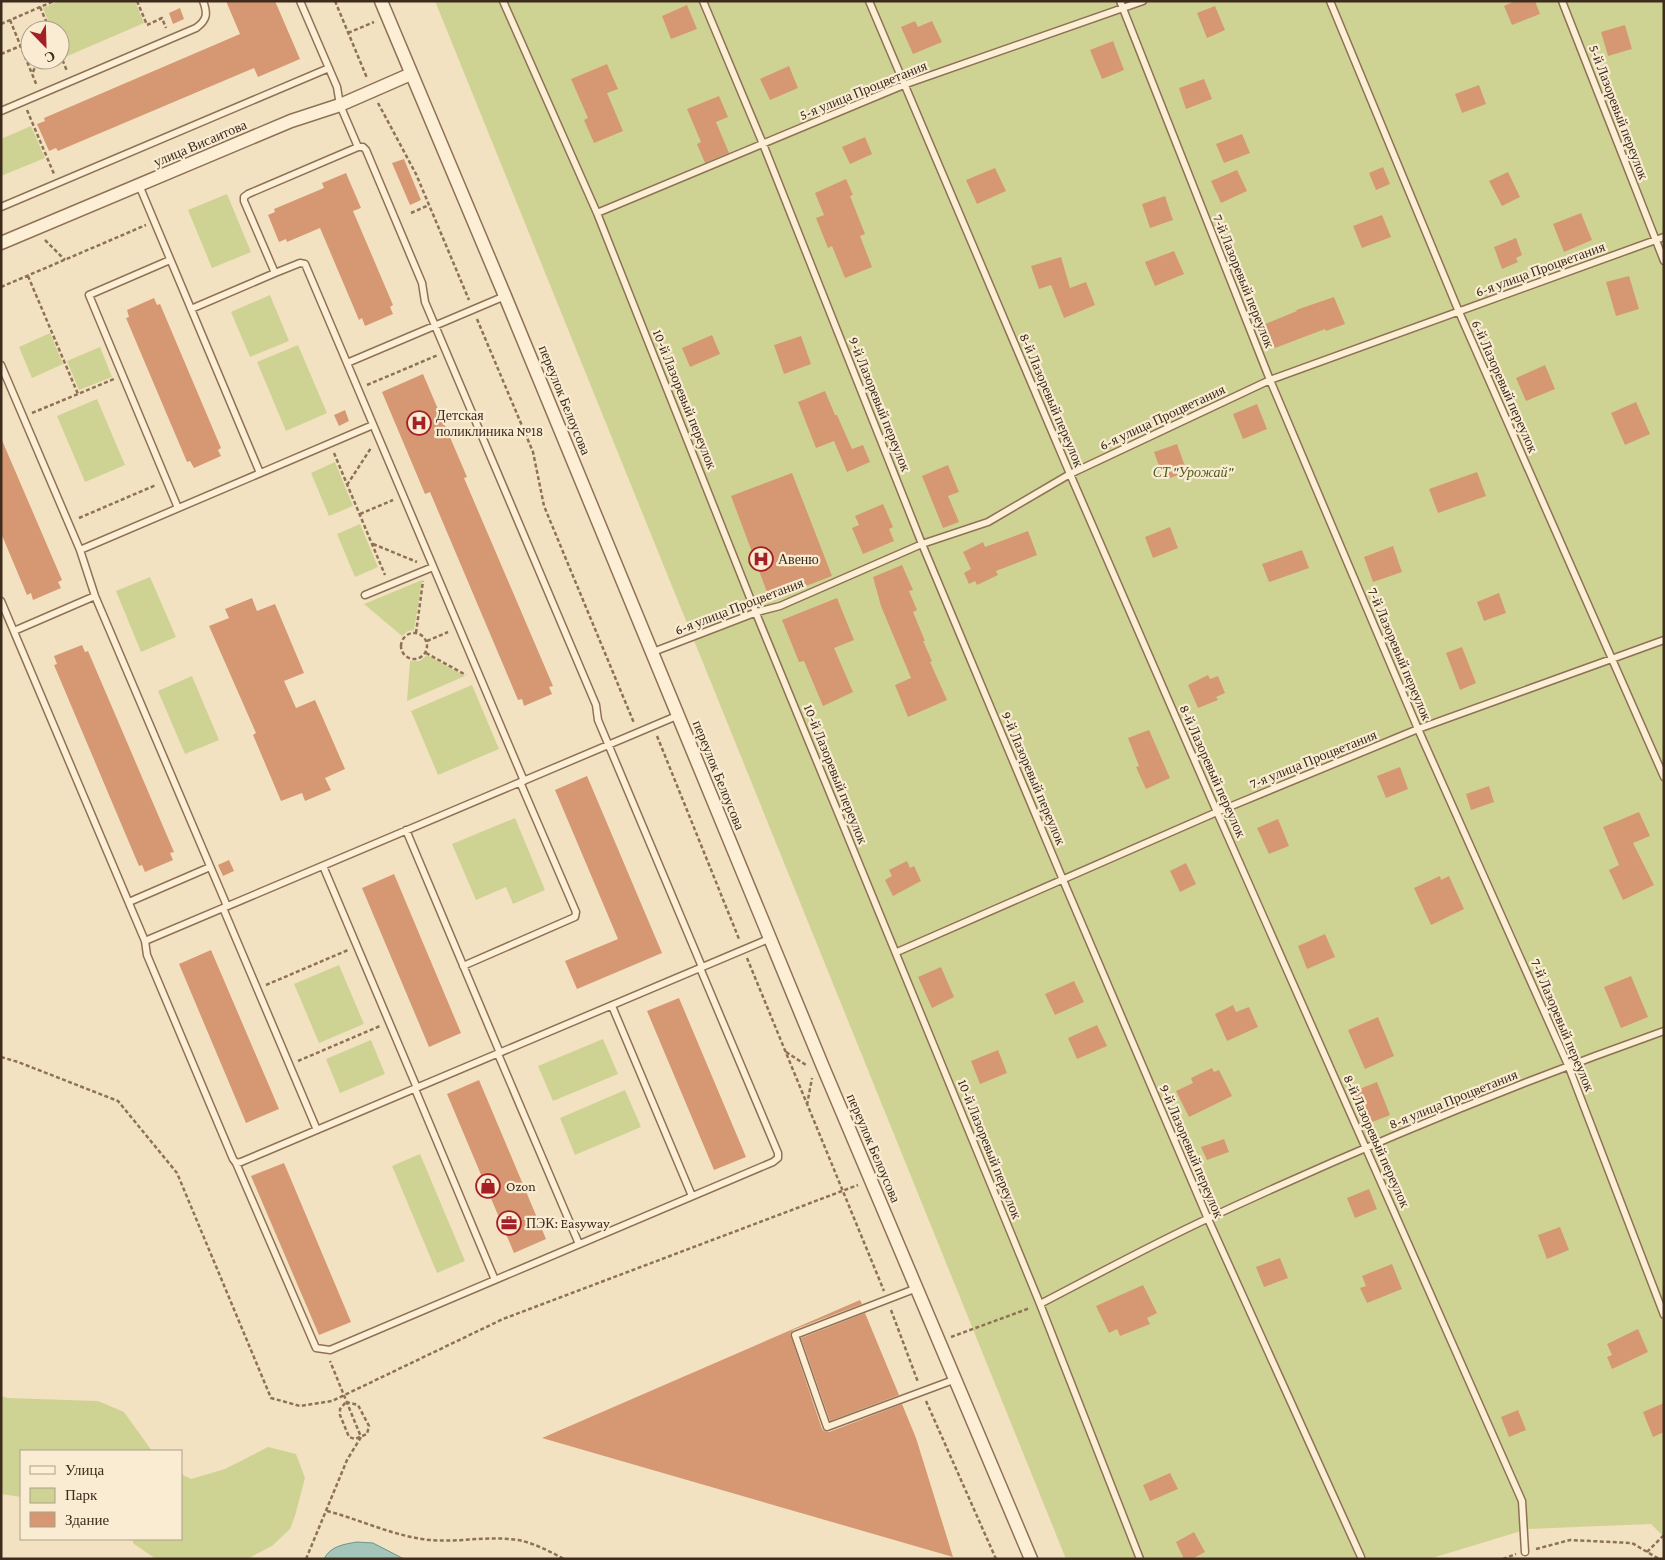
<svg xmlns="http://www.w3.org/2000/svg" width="1665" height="1560" font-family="'Crimson Pro',serif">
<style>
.green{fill:#ced394}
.water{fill:#a4c5ba;stroke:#6a9588}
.building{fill:#d69873}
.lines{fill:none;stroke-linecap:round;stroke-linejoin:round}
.service-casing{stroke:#8f7256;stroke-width:9}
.minor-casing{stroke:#8f7256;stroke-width:15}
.path{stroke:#8f7256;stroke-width:2.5;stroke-dasharray:4 2.5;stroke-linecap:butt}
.service{stroke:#fdefd6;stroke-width:6}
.minor{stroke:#fdefd6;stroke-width:12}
.labels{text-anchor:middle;stroke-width:4.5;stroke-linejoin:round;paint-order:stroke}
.street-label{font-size:14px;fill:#3d2b1c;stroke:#f9ecd2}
.poi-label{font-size:14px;fill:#3d2b1c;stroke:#f9ecd2;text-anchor:start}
.park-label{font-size:14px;font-style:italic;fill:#505c20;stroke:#f9ecd2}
</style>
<rect width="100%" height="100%" fill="#f3e2c1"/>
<!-- green -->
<path class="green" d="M59 1H135L144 23 63 58 60 49V30H52L43 8Z
M435 1H1664V1537L1651 1524 1528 1529 1429 1559H1066Z
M31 126 45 158 1 176V139Z
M227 194 251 252 212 268 188 210Z
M270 295 289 341 250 357 231 312Z
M50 333 63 364 32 378 19 347Z
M298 345 327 413 286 431 257 362Z
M100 347 112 377 79 390 67 361Z
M97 399 125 465 85 482 57 416Z
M335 462 353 506 329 516 311 473Z
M360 524 378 567 355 577 337 534Z
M150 577 176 637 141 652 116 591Z
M422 580 414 630 408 631 402 636 364 604Z
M427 655 465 676 407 701 410 661H420Z
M192 676 219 740 185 754 158 691Z
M472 685 499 749 438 775 411 711Z
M515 818 545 890 513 904 506 887 476 900 452 844Z
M339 965 364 1024 319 1043 294 984Z
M603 1039 618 1074 553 1101 538 1066Z
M371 1040 385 1074 340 1093 326 1059Z
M625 1090 641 1127 575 1155 560 1118Z
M420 1154 465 1261 437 1273 392 1166Z
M1 1396 8 1398 98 1401 124 1412 152 1451H21V1497L1 1494Z
M268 1447 296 1454 305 1478 295 1516 290 1529 272 1546 247 1559H156L134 1544 132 1539H181V1474L191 1479 225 1469Z"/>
<!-- water -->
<path class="water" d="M357 1542 373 1543 404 1559H324C330 1546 345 1544 357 1542Z"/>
<!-- building -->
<path class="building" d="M226 1H275L300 59 258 77 254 68 58 151 56 148 49 151 37 124 45 121 44 118 240 34Z
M1515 1H1535L1540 14 1512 25 1504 6Z
M687 5 697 29 671 39 662 16Z
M1215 6 1225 30 1207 38 1197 13Z
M180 8 184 19 173 24 169 13Z
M915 21 918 27 932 21 942 42 913 54 901 27Z
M1625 25 1632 49 1608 56 1601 32Z
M1113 41 1124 70 1102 79 1090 50Z
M607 64 618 89 607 93 623 131 594 143 584 120 588 118 571 79Z
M789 66 798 88 770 100 760 79Z
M1204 79 1212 99 1186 109 1179 88Z
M1479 85 1486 104 1462 113 1455 94Z
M719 96 728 117 716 122 729 153 705 163 697 144 701 142 687 109Z
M1242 134 1250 153 1224 163 1216 144Z
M865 137 872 154 850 164 842 147Z
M404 159 421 200 410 205 392 163Z
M1383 167 1390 184 1376 190 1369 173Z
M995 168 1006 191 977 204 966 180Z
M1237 170 1247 191 1221 203 1211 181Z
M1508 172 1520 197 1502 206 1489 181Z
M346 173 361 208 353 211 393 305 390 307 393 314 365 326 362 318 359 320 320 228 287 242 286 239 279 242 268 215 275 212 274 209 324 188 322 183Z
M846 179 853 195 850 196 865 234 860 236 872 267 845 278 832 246 828 248 816 218 824 215 815 193Z
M1165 196 1173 220 1150 228 1142 204Z
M1581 213 1592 240 1564 252 1553 224Z
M1382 215 1391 237 1362 248 1353 226Z
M1516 238 1522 255 1516 258 1518 262 1502 269 1494 247Z
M1174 251 1184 274 1155 286 1145 262Z
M1061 257 1070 288 1086 282 1095 305 1064 318 1051 285 1039 289 1031 266Z
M1629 276 1639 309 1616 316 1606 282Z
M1334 297 1345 324 1326 331 1325 329 1275 348 1265 324 1297 311 1296 310Z
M154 298 157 305 160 304 221 448 218 450 221 456 194 468 190 461 187 462 126 318 129 317 127 310Z
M712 335 720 354 690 367 682 348Z
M801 336 811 364 784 374 774 345Z
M1545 365 1555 389 1526 401 1516 378Z
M423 374 467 477 464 478 553 686 549 687 552 694 524 706 522 699 518 700 430 492 425 494 382 392Z
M825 391 835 415H837L852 449 863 445 870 462 847 472 834 441 816 448 798 402Z
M1636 402 1650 434 1625 445 1611 413Z
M1257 404 1267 429 1243 439 1233 414Z
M345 410 349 421 339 426 334 415Z
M1 438 62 580 58 582 61 588 33 600 31 593 27 595 1 533Z
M1177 444 1187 472 1164 480 1154 452Z
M948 465 959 492 948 496 959 522 943 528 922 476Z
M1477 472 1486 496 1438 513 1429 489Z
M792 473 832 576 770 600 731 496Z
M883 504 893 527 889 529 894 541 863 554 852 528 859 525 855 516Z
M1170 527 1178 548 1153 558 1145 537Z
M1028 531 1037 555 996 571 998 575 977 585 975 581 969 584 964 573 971 569 963 552 983 542 985 547Z
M1393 546 1402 572 1373 582 1364 557Z
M1302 550 1309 568 1269 582 1262 564Z
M902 565 913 590 909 591 917 610 913 612 925 641H923L932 661 930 662 947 700 908 717 895 685 911 678 881 606 873 577Z
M1499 593 1506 613 1484 621 1477 602Z
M252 598 257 611 275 604 304 673 284 681 296 708 315 700 345 769 325 778 331 790 305 801 302 793 281 801 253 735 256 733 209 626 229 618 225 609Z
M837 598 854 640 834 648 853 692 823 706 804 661 799 662 782 620Z
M82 645 85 652 88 651 174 852 170 853 173 860 145 872 142 865 139 866 54 665 57 664 54 656Z
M1462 647 1476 683 1460 690 1446 653Z
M1208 675 1210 679 1218 676 1225 693 1216 697 1218 700 1198 708 1188 685Z
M1149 730 1170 778 1146 789 1136 767 1139 766 1128 738Z
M1400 767 1408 789 1386 798 1377 776Z
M587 776 662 953 577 989 565 961 618 939 555 790Z
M1489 786 1494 802 1471 810 1466 794Z
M1639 812 1650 836 1633 843 1654 885 1623 900 1609 870 1619 865 1603 827Z
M1278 819 1289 846 1269 854 1257 828Z
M229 860 234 871 223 876 218 865Z
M907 861 910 868 914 866 921 881 893 896 885 880 892 876 889 870Z
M1186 863 1196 884 1180 892 1170 871Z
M394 874 461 1033 429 1047 362 888Z
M1440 876 1441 880 1449 876 1464 909 1431 925 1414 888Z
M1325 934 1335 957 1307 969 1298 946Z
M211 950 279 1109 246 1123 179 964Z
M941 967 954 997 932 1008 918 977Z
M1631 976 1648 1017 1621 1028 1604 987Z
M1074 981 1084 1002 1055 1015 1045 994Z
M679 998 746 1157 714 1170 647 1011Z
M1233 1005 1236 1012 1249 1007 1258 1027 1227 1041 1215 1014Z
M1378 1017 1394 1056 1365 1069 1348 1030Z
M1097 1025 1107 1046 1077 1059 1068 1038Z
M998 1050 1007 1073 980 1084 971 1061Z
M1212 1068 1214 1072 1219 1070 1232 1096 1189 1117 1176 1091 1193 1083 1191 1078Z
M479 1080 546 1239 514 1253 447 1094Z
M1377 1082 1390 1115 1365 1125 1352 1092Z
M1224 1139 1229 1152 1207 1160 1201 1147Z
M284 1163 351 1322 319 1335 251 1176Z
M1369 1189 1377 1209 1355 1218 1347 1198Z
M1560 1227 1569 1250 1547 1259 1538 1235Z
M1280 1258 1288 1278 1264 1287 1256 1267Z
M1392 1264 1402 1289 1367 1303 1360 1288 1366 1286 1362 1276Z
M1143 1285 1157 1313 1147 1318 1150 1324 1120 1336 1117 1329 1109 1333 1096 1306Z
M860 1300 862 1304 793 1330 790 1334 822 1429 824 1431 829 1432 902 1404 916 1438 953 1557 542 1438Z
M865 1313 899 1395 830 1421 801 1338Z
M1638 1329 1648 1352 1612 1369 1607 1357 1612 1355 1607 1344Z
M1664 1403V1432L1653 1437 1643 1412Z
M1518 1410 1526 1430 1509 1437 1501 1417Z
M1170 1473 1178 1489 1150 1501 1143 1485Z
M1194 1532 1205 1552 1192 1559H1184L1176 1542Z"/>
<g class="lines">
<!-- service casing -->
<g class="service-casing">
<path id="service" d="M300 1 337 87 340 105 358 147
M503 1 597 213 760 623 1040 1304 1140 1559
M703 1 763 144 922 544 1063 880 1208 1219 1361 1557
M869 1 1070 474 1217 812 1522 1501 1525 1552
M1120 1 1270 380 1418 729 1568 1065 1664 1315
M1330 1 1459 312 1664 777
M1562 1 1664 261
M1 111 196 28C207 20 208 14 203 1
M139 185 260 473
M1 207 329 68
M597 213 906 84 1143 1
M170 260 89 295 178 508
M505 296 347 363 524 781
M191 309 275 273
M347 363 305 264 300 263 275 273 244 201V197L248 194 358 147H363L366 150 422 283 425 302 596 705 598 720 702 967
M1 365 80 550 95 596 227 906
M80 550 373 425
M365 595 433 567
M1 601 145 941 679 715
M14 631 95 596
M653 652 757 612 780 606 922 544 988 522 1070 474 1270 380 1664 237
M406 830 500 1053
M323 866 417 1088
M129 902 210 867
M223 908 317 1130
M145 941 147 955 233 1159 236 1163 241 1162 771 938
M897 952 1217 812 1418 729 1664 640
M463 966 575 917 576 912 520 782
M612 1006 692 1196
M498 1054 579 1244
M415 1089 495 1280
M236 1163 316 1348 330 1350 773 1162 778 1158V1153L700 968
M917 1288 795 1335 827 1427 956 1379
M1040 1304C1096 1275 1151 1245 1209 1218 1357 1149 1509 1086 1664 1031"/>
</g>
<!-- minor casing -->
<g class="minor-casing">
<path id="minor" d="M381 1 505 296 823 1067 1031 1559
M1 243 291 121 340 105 411 74"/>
</g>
<!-- path -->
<path class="path" d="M137 1 147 25 162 18 166 28
M335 1 367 78
M40 7 50 30
M10 20 37 86
M1 24 54 1
M348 33 374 22
M1 54 30 42
M60 54 67 71
M33 72 38 60
M378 103 416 174 469 300
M27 110 54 174
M411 213 429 205
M45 240 65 260
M28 276 78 394
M1 287 146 225
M477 319 533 452 544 506 634 723
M367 385 438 355
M32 413 114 379
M334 453 385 575
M347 485 371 448
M360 514 393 500
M79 518 156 485
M373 544 417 562
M401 646a13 13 0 1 1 26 0a13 13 0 1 1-26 0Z
M416 633 423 581
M427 641 448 632
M426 653 466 675
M657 736 739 939
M747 958 884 1291
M266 985 348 950
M786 1052 806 1065
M1 1057 18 1062 118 1101 177 1173 271 1398 300 1406 332 1401 503 1319 858 1185
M298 1061 380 1026
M807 1105 812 1078
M891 1310 918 1382
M951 1337 1030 1308
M926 1401 996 1559
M346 1402 358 1405 369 1426 367 1434 355 1439 349 1437 340 1415V1409Z
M327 1511C358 1519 389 1534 422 1539 454 1544 486 1535 518 1540 534 1543 549 1551 564 1559
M1536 1549 1570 1540 1632 1543 1659 1559
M1647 1552 1664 1535
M306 1559 347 1460 361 1437 330 1361
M1503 1559 1516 1554"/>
<!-- service -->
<use href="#service" class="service"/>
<!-- minor -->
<use href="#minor" class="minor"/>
</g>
<!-- icons -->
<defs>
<g id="hospital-ring" transform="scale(1.25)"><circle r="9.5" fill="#f9ecd2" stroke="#a51f26" stroke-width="1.5"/><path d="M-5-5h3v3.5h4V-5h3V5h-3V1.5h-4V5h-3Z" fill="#a51f26"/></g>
<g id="shop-ring" transform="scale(1.25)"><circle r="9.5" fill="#f9ecd2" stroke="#a51f26" stroke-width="1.5"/><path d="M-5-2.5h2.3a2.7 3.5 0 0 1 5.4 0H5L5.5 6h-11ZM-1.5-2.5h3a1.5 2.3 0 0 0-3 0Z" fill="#a51f26"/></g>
<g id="office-ring" transform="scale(1.25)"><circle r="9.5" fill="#f9ecd2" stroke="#a51f26" stroke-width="1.5"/><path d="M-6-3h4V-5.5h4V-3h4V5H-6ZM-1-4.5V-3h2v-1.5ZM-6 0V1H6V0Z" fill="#a51f26"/></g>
</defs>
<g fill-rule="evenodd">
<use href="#hospital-ring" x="419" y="423"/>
<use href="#hospital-ring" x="761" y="559"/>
<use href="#shop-ring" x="488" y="1186"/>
<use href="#office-ring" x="509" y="1223"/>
</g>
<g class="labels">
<!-- street labels -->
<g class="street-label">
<text transform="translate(863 90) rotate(-22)" y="5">5-я улица Процветания</text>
<text transform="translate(1619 112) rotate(69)" y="5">5-й Лазоревый переулок</text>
<text transform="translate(200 143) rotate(-23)" y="5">улица Висаитова</text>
<text transform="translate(1540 269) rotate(-20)" y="5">6-я улица Процветания</text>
<text transform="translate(1244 281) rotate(68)" y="5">7-й Лазоревый переулок</text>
<text transform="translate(1505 386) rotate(66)" y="5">6-й Лазоревый переулок</text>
<text transform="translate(685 399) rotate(68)" y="5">10-й Лазоревый переулок</text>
<text transform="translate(565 400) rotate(68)" y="5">переулок Белоусова</text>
<text transform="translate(1052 400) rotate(67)" y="5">8-й Лазоревый переулок</text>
<text transform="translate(880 404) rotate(68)" y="5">9-й Лазоревый переулок</text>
<text transform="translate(1162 417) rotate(-25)" y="5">6-я улица Процветания</text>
<text transform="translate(739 606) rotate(-21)" y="5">6-я улица Процветания</text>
<text transform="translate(1400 654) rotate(67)" y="5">7-й Лазоревый переулок</text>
<text transform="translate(1313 759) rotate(-22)" y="5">7-я улица Процветания</text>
<text transform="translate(1213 771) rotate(66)" y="5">8-й Лазоревый переулок</text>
<text transform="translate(836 774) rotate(68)" y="5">10-й Лазоревый переулок</text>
<text transform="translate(719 775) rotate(68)" y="5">переулок Белоусова</text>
<text transform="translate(1034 778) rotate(67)" y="5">9-й Лазоревый переулок</text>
<text transform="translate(1563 1025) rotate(67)" y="5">7-й Лазоревый переулок</text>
<text transform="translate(1453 1099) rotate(-22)" y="5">8-я улица Процветания</text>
<text transform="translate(1377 1141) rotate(66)" y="5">8-й Лазоревый переулок</text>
<text transform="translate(874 1148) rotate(67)" y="5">переулок Белоусова</text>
<text transform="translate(990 1149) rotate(68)" y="5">10-й Лазоревый переулок</text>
<text transform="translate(1192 1151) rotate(67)" y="5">9-й Лазоревый переулок</text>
</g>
<!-- poi labels -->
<g class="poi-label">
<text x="436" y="420">Детская<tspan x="436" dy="16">поликлиника №18</tspan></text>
<text x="778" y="564">Авеню</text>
<text x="506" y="1191">Ozon</text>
<text x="526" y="1228">ПЭК: Easyway</text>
</g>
<!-- park labels -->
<g class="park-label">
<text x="1193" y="477">СТ "Урожай"</text>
</g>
</g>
<!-- border -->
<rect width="1665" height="1560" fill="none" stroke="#3d2b1c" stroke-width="5"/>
<!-- legend -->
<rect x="20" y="1450" width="162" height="90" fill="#f9ecd2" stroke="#ae9f89"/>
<rect x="30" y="1466" width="25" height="8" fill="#fdefd6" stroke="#ae9f89"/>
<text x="65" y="1475" font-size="15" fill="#3d2b1c">Улица</text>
<rect x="30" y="1488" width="25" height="15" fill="#ced394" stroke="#ae9f89"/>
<text x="65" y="1500" font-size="15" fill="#3d2b1c">Парк</text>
<rect x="30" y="1512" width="25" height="15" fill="#d69873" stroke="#ae9f89"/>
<text x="65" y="1525" font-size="15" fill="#3d2b1c">Здание</text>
<!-- north arrow -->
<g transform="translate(45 45) rotate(157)"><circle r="24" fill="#f9ecd2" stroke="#ae9f89"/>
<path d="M0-4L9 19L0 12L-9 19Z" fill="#a51f26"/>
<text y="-8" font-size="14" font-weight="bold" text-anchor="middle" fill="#3d2b1c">С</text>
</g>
</svg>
